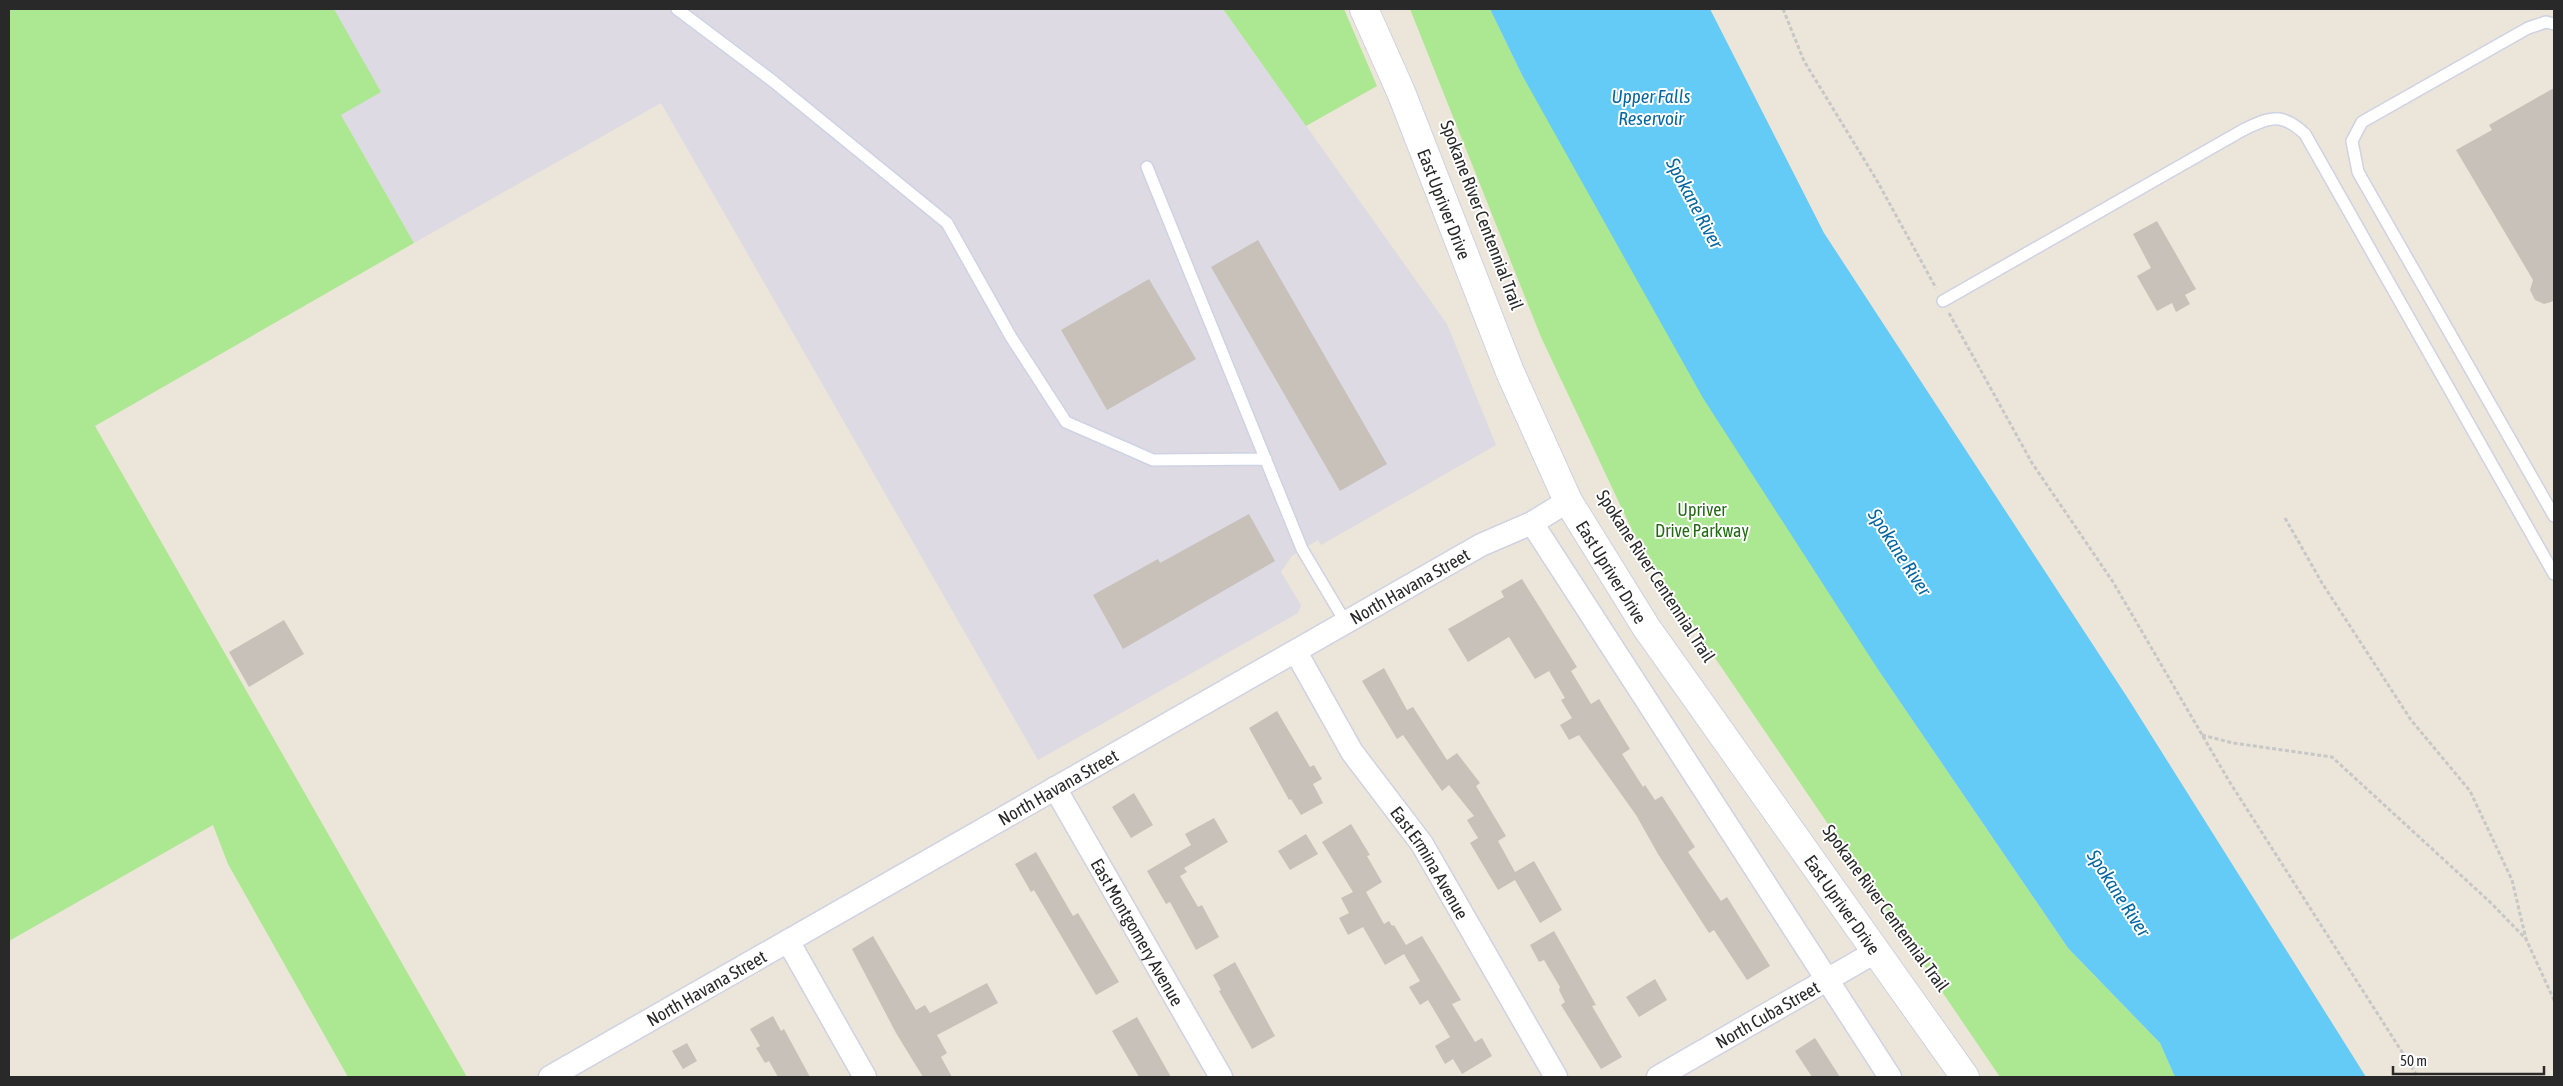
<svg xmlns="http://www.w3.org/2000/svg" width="2563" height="1086" font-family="'Asap Condensed',sans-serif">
  <rect width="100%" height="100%" fill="#ece5d9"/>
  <path fill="#dddae4" d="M 334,9 L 1223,9 L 1447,324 L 1496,445 L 1321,545 L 1318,540 L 1292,556 L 1281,572 L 1301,605 L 1298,613 L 1038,760 L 661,103 L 414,243 L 341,115 Z"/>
  <path fill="#ace791" d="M 9,9 L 334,9 L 381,92 L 341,115 L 414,243 L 95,426 L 467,1077 L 348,1077 L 228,864 L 213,825 L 9,941 Z
    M 1223,9 L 1344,9 L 1377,86 L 1306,126 Z
    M 1410,9 L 1490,9 L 1522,75 L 1881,674 L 2068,948 L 2160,1043 L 2175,1077 L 2000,1077 L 1641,549 L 1541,337 Z"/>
  <path fill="#64caf6" d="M 1490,9 L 1710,9 L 1824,233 L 2129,700 L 2366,1077 L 2175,1077 L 2160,1043 L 2068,948 L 1881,674 L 1703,398 L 1522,75 Z"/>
  <path fill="#c7c1b9" d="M 2554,88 L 2554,301 L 2544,304 L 2535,300 L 2530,290 L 2533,280 L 2456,150 L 2492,130 L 2489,125 Z
    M 2157,221 L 2196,289 L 2185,295 L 2190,304 L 2176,312 L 2172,303 L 2157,311 L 2137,276 L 2151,268 L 2133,234 Z
    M 1258,240 L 1387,464 L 1340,491 L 1211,267 Z
    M 1149,279 L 1196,359 L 1107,410 L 1061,330 Z
    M 1249,514 L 1275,561 L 1123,649 L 1093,595 L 1158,559 L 1160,563 Z
    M 1522,579 L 1577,667 L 1571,671 L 1591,704 L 1599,699 L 1630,749 L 1622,754 L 1643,787 L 1645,785 L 1655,800 L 1662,796 L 1695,847 L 1688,852 L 1721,901 L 1727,897 L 1770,966 L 1747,980 L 1714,930 L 1709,933 L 1658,854 L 1636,815 L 1579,735 L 1569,740 L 1560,725 L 1572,718 L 1561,700 L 1565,698 L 1549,671 L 1535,679 L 1509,637 L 1468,662 L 1448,629 L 1504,597 L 1501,591 Z
    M 284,620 L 304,654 L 249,687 L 229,652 Z
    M 1384,668 L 1407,710 L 1413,707 L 1447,760 L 1457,753 L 1480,783 L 1476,786 L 1506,836 L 1498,841 L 1515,872 L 1534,861 L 1562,910 L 1540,923 L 1515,880 L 1498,890 L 1470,843 L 1478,838 L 1467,820 L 1474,816 L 1449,785 L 1442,791 L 1403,735 L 1397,739 L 1362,681 Z
    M 1277,711 L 1310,767 L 1314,765 L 1322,779 L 1313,784 L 1323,803 L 1301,815 L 1291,799 L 1289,800 L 1249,728 Z
    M 1134,793 L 1153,825 L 1131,838 L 1112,807 Z
    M 1214,818 L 1228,842 L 1184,868 L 1187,872 L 1180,876 L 1198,907 L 1202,905 L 1219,937 L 1196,950 L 1170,902 L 1166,904 L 1147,871 L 1191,845 L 1185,834 Z
    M 1351,824 L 1370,855 L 1367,856 L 1382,882 L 1366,892 L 1384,924 L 1389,921 L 1392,926 L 1394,925 L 1406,945 L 1422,936 L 1461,1000 L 1452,1004 L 1475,1042 L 1482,1038 L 1492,1056 L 1462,1074 L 1453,1059 L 1445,1064 L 1435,1046 L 1450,1037 L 1428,1000 L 1420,1005 L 1409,987 L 1420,981 L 1404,954 L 1385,965 L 1363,927 L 1348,935 L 1339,918 L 1349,913 L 1341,898 L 1353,892 L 1322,842 Z
    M 1306,834 L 1318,854 L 1290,870 L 1278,851 Z
    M 1036,852 L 1073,916 L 1078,913 L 1119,982 L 1096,995 L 1034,890 L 1031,892 L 1015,864 Z
    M 1554,931 L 1596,1005 L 1592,1006 L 1622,1057 L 1601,1069 L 1561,1005 L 1565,1002 L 1559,990 L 1560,987 L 1544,960 L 1539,962 L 1530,945 Z
    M 873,936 L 916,1010 L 925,1005 L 930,1013 L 987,983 L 998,1003 L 937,1035 L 947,1053 L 941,1057 L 952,1077 L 923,1077 L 896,1033 L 852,949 Z
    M 1235,962 L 1275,1036 L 1252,1049 L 1219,991 L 1221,990 L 1213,975 Z
    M 1655,979 L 1667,1000 L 1639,1017 L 1626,997 Z
    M 773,1016 L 781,1031 L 784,1029 L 810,1077 L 778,1077 L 769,1061 L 765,1063 L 756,1048 L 760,1046 L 750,1029 Z
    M 1137,1017 L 1171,1077 L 1139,1077 L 1112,1031 Z
    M 1815,1038 L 1840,1077 L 1812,1077 L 1795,1051 Z
    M 687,1043 L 697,1061 L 683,1069 L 672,1051 Z"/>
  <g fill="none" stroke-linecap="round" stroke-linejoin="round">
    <defs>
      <path id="lane" d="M 677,9 L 774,82 L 947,223 L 1011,337 L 1066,422 L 1153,460 L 1266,459
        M 2554,24 L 2546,22 L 2528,28 L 2362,122 L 2352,141 L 2358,172 L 2554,516
        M 1147,167 L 1302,549 L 1346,623
        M 1943,301 L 2243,130 C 2269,117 2282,112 2305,134 L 2554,574"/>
      <g id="street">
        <path d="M 1532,523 L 1890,1077"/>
        <path id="s1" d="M 1296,652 L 1352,752 L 1422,844 L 1556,1077"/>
        <path id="s2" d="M 1055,788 L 1221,1077"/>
        <path d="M 788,941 L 865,1077"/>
        <path id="s3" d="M 550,1077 L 1481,545 L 1532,523 L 1568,501"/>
        <path id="s4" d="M 1658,1077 L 1877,951"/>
      </g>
      <g id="secondary">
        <path id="s5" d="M 1364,9 L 1401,92 L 1510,372 L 1568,501 L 1646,627 L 1965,1077"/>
      </g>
    </defs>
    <use href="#lane" stroke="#ced2e3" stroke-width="14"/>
    <use href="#street" stroke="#ced2e3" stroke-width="25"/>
    <use href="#secondary" stroke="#ced2e3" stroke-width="30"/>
    <path stroke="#c7c7c7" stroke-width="3" stroke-dasharray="4 2.5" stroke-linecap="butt" d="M 1783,9 L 1804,61 L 1876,179 L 1936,288
      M 1949,313 L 2032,463 L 2113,582 L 2229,781 L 2418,1077
      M 2285,518 L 2322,583 L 2411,720 L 2470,791 L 2512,880 L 2526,939
      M 2202,735 L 2233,743 L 2332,757 L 2490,902 L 2526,939 L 2554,1000"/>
    <use href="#lane" stroke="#fff" stroke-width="11"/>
    <use href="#street" stroke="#fff" stroke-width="22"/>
    <use href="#secondary" stroke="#fff" stroke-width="28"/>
  </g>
  <g text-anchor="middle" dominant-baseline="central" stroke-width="4" stroke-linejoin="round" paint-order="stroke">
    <g font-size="18" fill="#292929" stroke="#fff">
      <text stroke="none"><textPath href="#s5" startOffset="211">East Upriver Drive</textPath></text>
      <text transform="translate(1482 215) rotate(69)">Spokane River Centennial Trail</text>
      <text stroke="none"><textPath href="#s5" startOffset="616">East Upriver Drive</textPath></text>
      <text transform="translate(1656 576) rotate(57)">Spokane River Centennial Trail</text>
      <text stroke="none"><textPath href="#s3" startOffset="990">North Havana Street</textPath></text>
      <text stroke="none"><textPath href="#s3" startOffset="585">North Havana Street</textPath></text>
      <text stroke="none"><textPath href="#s1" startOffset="250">East Ermina Avenue</textPath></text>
      <text stroke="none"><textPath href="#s5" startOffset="1021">East Upriver Drive</textPath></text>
      <text transform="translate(1886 908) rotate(54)">Spokane River Centennial Trail</text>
      <text stroke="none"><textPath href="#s2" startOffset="166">East Montgomery Avenue</textPath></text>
      <text stroke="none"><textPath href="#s3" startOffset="180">North Havana Street</textPath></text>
      <text stroke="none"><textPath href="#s4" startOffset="126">North Cuba Street</textPath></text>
    </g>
    <g font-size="18" fill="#246915" stroke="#fff">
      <text x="1702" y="509">Upriver<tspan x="1702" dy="21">Drive Parkway</tspan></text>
    </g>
    <g font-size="19" font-style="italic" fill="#0566a0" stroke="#fff">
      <text x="1651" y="96">Upper Falls<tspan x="1651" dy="22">Reservoir</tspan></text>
      <text transform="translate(1695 203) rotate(62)">Spokane River</text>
      <text transform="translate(1900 552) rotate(57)">Spokane River</text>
      <text transform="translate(2119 893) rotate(57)">Spokane River</text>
    </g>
  </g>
  <rect width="2563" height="1086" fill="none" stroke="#292929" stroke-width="20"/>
  <path d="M2393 1066v8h151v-8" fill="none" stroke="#292929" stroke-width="2.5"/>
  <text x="2400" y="1066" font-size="15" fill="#292929" stroke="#ffffff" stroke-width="4" paint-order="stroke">50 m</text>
</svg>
